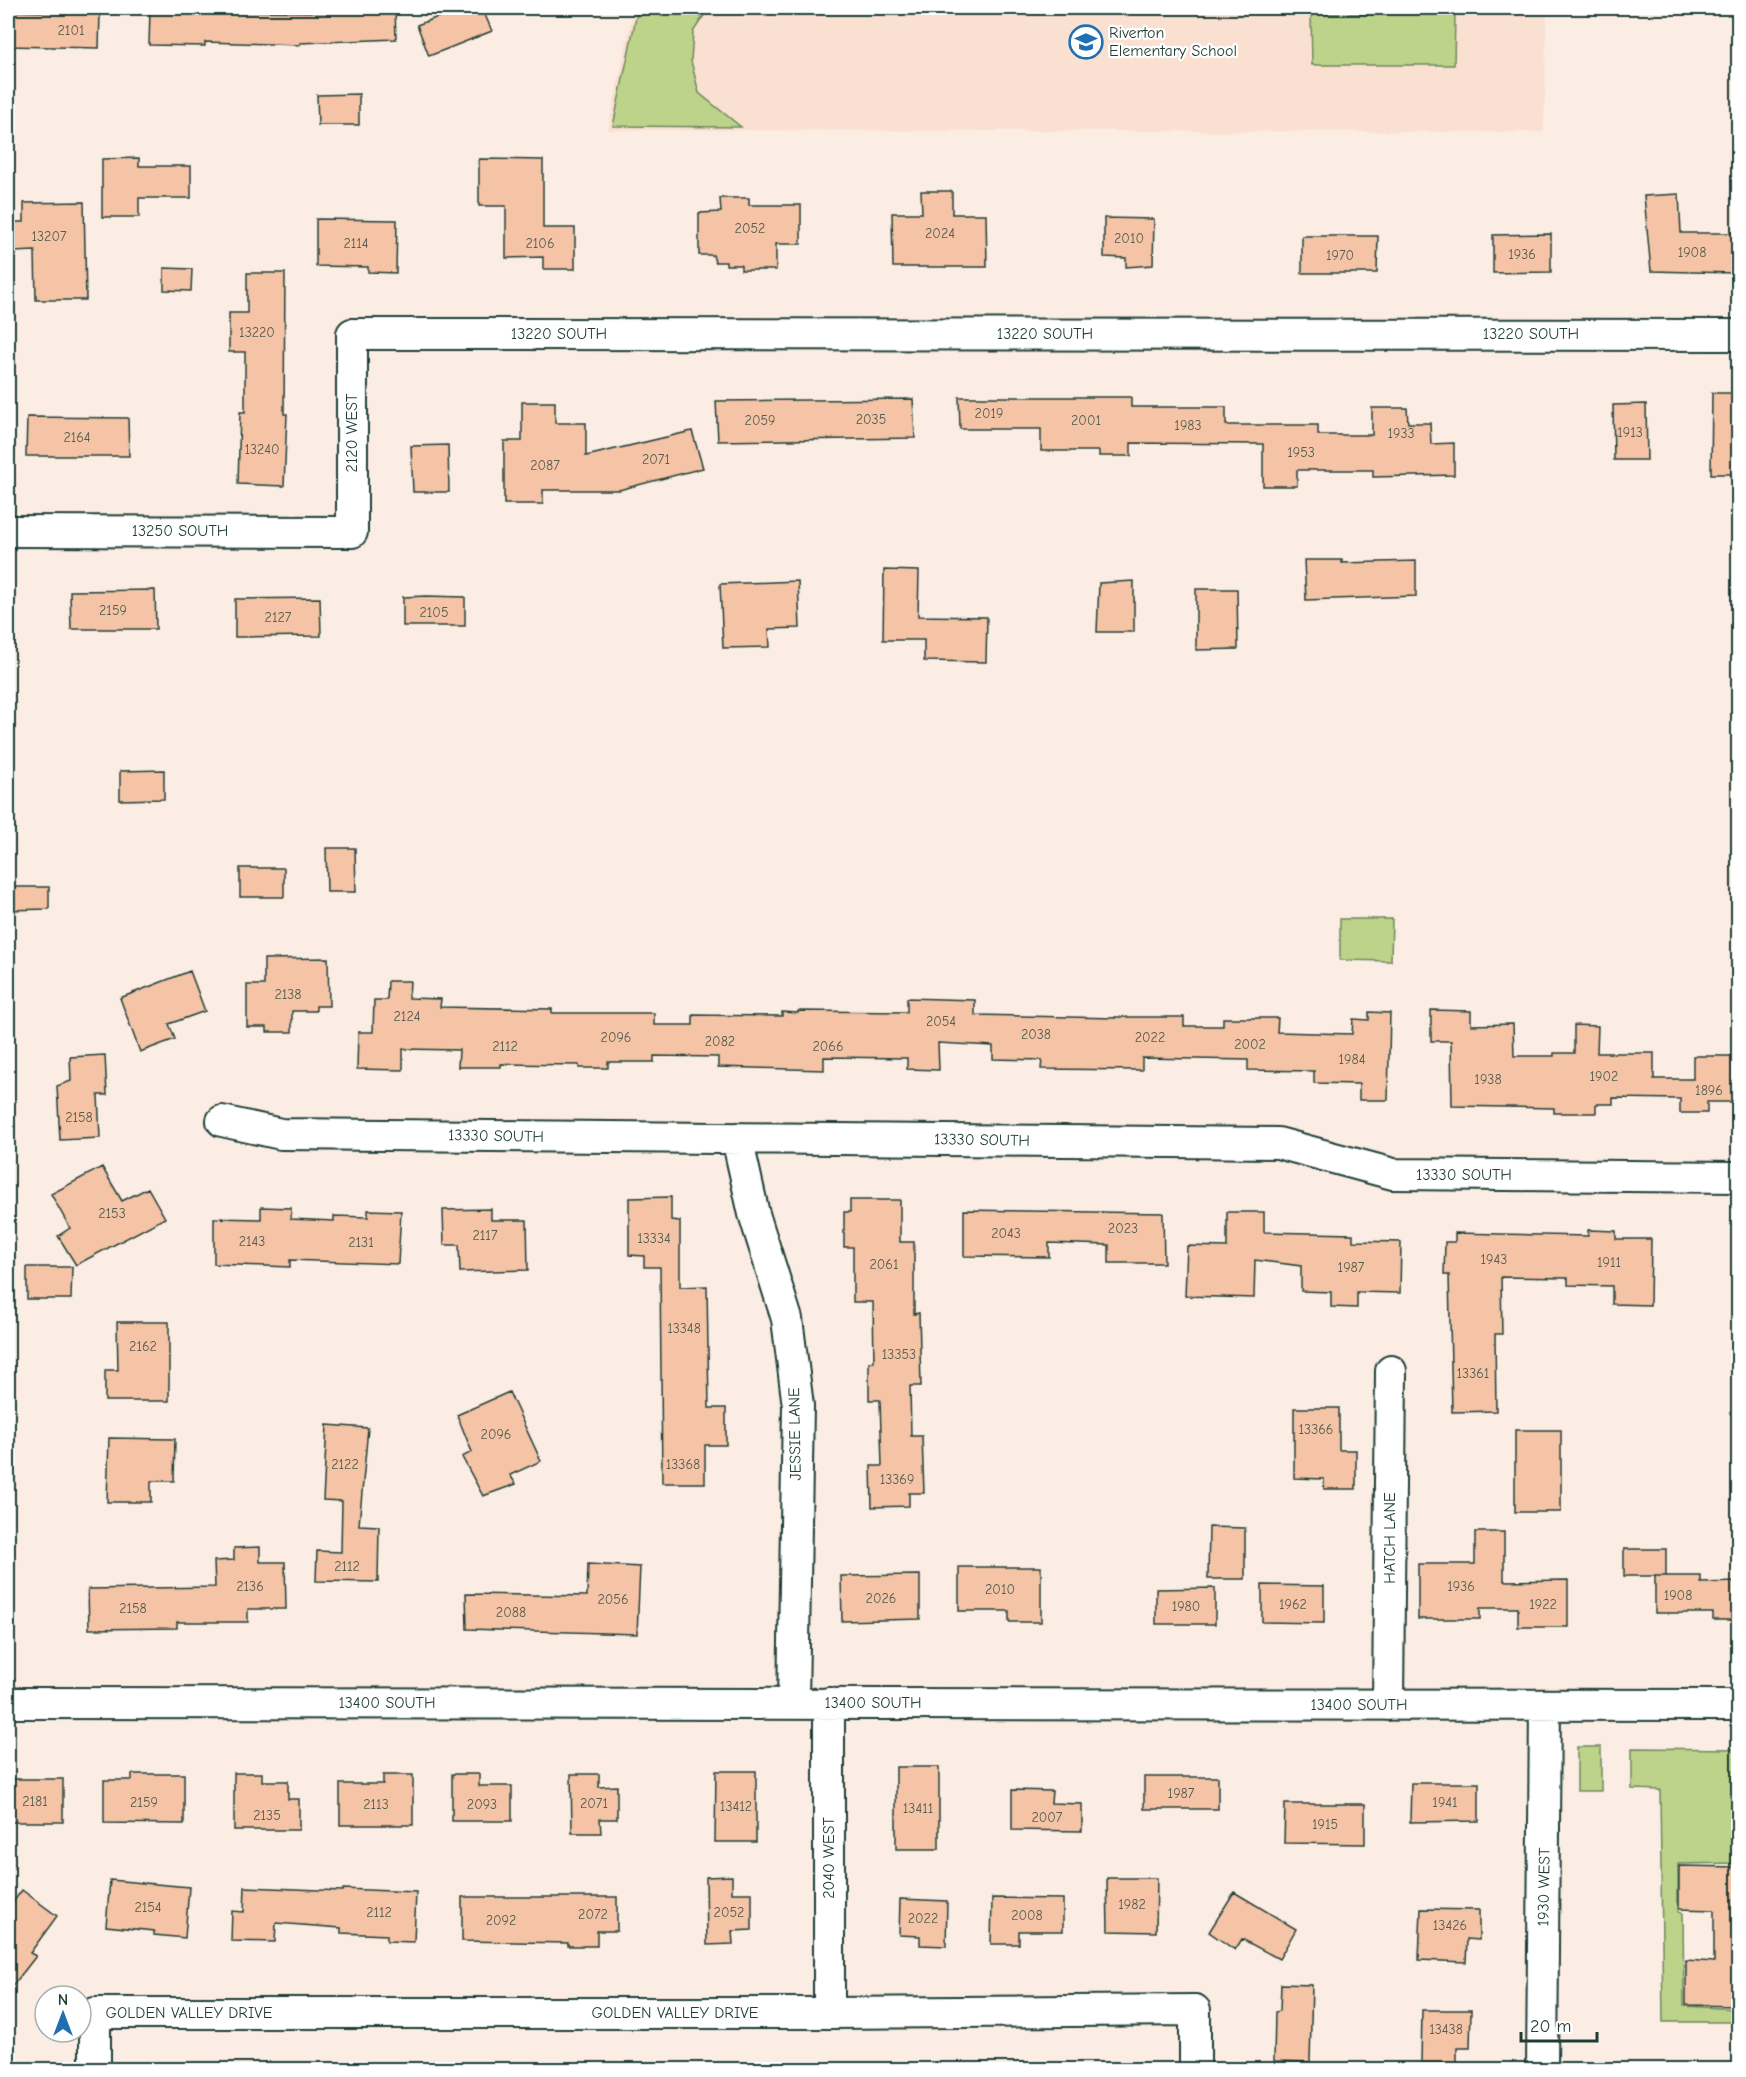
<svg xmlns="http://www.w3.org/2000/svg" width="1746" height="2077" font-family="'Comic Neue',sans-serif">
  <rect width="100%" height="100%" fill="#fcede4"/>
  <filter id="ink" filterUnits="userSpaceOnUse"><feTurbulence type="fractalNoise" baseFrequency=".0167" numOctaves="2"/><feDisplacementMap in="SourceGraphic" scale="12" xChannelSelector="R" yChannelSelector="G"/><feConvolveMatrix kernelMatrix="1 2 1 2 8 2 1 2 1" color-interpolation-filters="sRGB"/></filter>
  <g filter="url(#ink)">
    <path fill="#fae0d1" d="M 634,8 L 1547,8 L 1544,132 L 608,130 Z"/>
    <path fill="#bcd389" stroke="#6e885e" stroke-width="1.5" d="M 638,8 L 709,8 L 693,32 L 691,61 L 699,93 L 741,127 L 613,126 Z
      M 1311,14 L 1455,14 L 1454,65 L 1312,65 Z
      M 1340,919 L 1392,919 L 1391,961 L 1340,960 Z
      M 1577,1747 L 1601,1747 L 1601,1791 L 1577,1791 Z
      M 1632,1748 L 1738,1749 L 1738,1863 L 1678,1864 L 1678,1912 L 1683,1913 L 1684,2006 L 1738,2009 L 1738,2022 L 1663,2022 L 1660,1790 L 1632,1789 Z"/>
    <path fill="#f5c3a6" stroke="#1f3d34" stroke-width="1.5" d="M 348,8 L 395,8 L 396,39 L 300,43 L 300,45 L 205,42 L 205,46 L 149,45 L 150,10 L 328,12 L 327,10 L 348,10 Z
      M 462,8 L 482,8 L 492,31 L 429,56 L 417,25 Z
      M 8,11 L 100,13 L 99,48 L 8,46 Z
      M 359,94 L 359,125 L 318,125 L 317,95 Z
      M 139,158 L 139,166 L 191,166 L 191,198 L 139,198 L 139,217 L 102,217 L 102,159 Z
      M 479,159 L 543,160 L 543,228 L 575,228 L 575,269 L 543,269 L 543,257 L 506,258 L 506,206 L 479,206 Z
      M 921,191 L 952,191 L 952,214 L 986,214 L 987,267 L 893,267 L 892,213 L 922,213 Z
      M 1679,194 L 1681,233 L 1734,233 L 1734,273 L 1651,271 L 1644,196 Z
      M 720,198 L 749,198 L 749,205 L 801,205 L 801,244 L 776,244 L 776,270 L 741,270 L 741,265 L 726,265 L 726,262 L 715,262 L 713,255 L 699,255 L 699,213 L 721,212 Z
      M 84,202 L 86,300 L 36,300 L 35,251 L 13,252 L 12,222 L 24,222 L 24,203 Z
      M 1104,218 L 1154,219 L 1153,265 L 1126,267 L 1126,258 L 1104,257 Z
      M 316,219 L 397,220 L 396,273 L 368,272 L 368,267 L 316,266 Z
      M 1551,234 L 1551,272 L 1493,273 L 1493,235 Z
      M 1302,236 L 1378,236 L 1377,273 L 1302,273 Z
      M 164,268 L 192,269 L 191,291 L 164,290 Z
      M 247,273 L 285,273 L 284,414 L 287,414 L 284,486 L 238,484 L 240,412 L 245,412 L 245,352 L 229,352 L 229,313 L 247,313 Z
      M 1712,393 L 1738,393 L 1738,474 L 1711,474 Z
      M 959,397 L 1131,397 L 1131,407 L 1226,407 L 1226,425 L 1318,425 L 1318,435 L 1372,435 L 1372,408 L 1407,408 L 1408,423 L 1430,423 L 1431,444 L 1454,443 L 1454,475 L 1373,477 L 1373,470 L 1297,470 L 1297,486 L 1263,486 L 1263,444 L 1131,443 L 1131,456 L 1099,456 L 1099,451 L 1041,451 L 1041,429 L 960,429 Z
      M 913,399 L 915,438 L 718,441 L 716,401 Z
      M 522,402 L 555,402 L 555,423 L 586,423 L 586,456 L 692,431 L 703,468 L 619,490 L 543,490 L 543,504 L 504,504 L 504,441 L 522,441 Z
      M 1646,404 L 1647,460 L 1614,460 L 1613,405 Z
      M 27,417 L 128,418 L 129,456 L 26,456 Z
      M 448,445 L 449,492 L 413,492 L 411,446 Z
      M 1304,560 L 1342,560 L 1342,563 L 1416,561 L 1416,596 L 1306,600 Z
      M 884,570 L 919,571 L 918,616 L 987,617 L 986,662 L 924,661 L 924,640 L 883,640 Z
      M 798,581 L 800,628 L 769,629 L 770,647 L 723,648 L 720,584 Z
      M 1134,581 L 1134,632 L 1097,632 L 1099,583 Z
      M 1196,589 L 1237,589 L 1238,649 L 1196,650 Z
      M 155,590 L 156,629 L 71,629 L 70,591 Z
      M 426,596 L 465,597 L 465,626 L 403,626 L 403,597 Z
      M 320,598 L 321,636 L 235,637 L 235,599 Z
      M 164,770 L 164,799 L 120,800 L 120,771 Z
      M 326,848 L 355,848 L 356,892 L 327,892 Z
      M 240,868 L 284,868 L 284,897 L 240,897 Z
      M 8,887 L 49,887 L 49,909 L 8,910 Z
      M 328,958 L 329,1006 L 316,1006 L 316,1011 L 292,1011 L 292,1032 L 267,1032 L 267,1027 L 247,1027 L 247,985 L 264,985 L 264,959 Z
      M 190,971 L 205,1011 L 169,1024 L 175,1039 L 140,1052 L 120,998 Z
      M 388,981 L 410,981 L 409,998 L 441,999 L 440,1007 L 552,1009 L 552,1013 L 654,1013 L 654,1025 L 693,1025 L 693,1015 L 782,1016 L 782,1012 L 798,1013 L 798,1011 L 907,1012 L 907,998 L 975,1000 L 975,1015 L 1115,1018 L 1115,1017 L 1184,1017 L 1184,1026 L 1223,1026 L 1223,1018 L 1278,1018 L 1277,1032 L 1352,1034 L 1353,1019 L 1369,1020 L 1369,1012 L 1390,1013 L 1388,1100 L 1359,1100 L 1359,1084 L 1314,1083 L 1314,1071 L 1248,1070 L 1248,1060 L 1142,1058 L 1142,1070 L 1041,1069 L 1042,1060 L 993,1059 L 993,1046 L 938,1043 L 939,1070 L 907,1069 L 907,1058 L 824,1057 L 824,1070 L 718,1067 L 718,1057 L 654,1056 L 654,1062 L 608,1062 L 608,1068 L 579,1068 L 579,1065 L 501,1064 L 501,1067 L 458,1067 L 459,1050 L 403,1049 L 403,1070 L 357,1069 L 358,1032 L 373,1032 L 374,1000 L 387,1000 Z
      M 1431,1010 L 1471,1011 L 1471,1025 L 1513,1024 L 1514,1056 L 1554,1056 L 1554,1053 L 1574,1053 L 1574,1025 L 1598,1026 L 1597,1053 L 1654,1053 L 1654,1079 L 1693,1079 L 1693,1056 L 1738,1056 L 1738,1102 L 1707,1102 L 1707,1113 L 1680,1113 L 1680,1099 L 1613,1098 L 1613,1104 L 1596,1104 L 1596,1113 L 1554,1113 L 1554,1108 L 1452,1106 L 1451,1041 L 1431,1041 Z
      M 105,1055 L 107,1095 L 98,1095 L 100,1138 L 60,1140 L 57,1086 L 71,1081 L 70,1057 Z
      M 102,1167 L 122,1201 L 148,1188 L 165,1218 L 76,1265 L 58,1236 L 70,1228 L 51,1194 Z
      M 671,1197 L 671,1220 L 680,1221 L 680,1287 L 707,1286 L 709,1408 L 726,1408 L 726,1445 L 705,1445 L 705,1483 L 662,1483 L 660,1267 L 644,1267 L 644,1256 L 629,1255 L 629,1198 Z
      M 850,1200 L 900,1200 L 900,1242 L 914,1242 L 914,1314 L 919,1313 L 921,1386 L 910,1386 L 911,1436 L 922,1436 L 924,1493 L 909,1493 L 909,1506 L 872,1507 L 871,1466 L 882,1466 L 880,1400 L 869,1400 L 869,1362 L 874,1362 L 873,1302 L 853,1302 L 853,1247 L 844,1247 L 844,1212 L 850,1212 Z
      M 261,1207 L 291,1208 L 291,1219 L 334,1221 L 334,1216 L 368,1217 L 368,1210 L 401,1211 L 398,1264 L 290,1260 L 290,1267 L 214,1264 L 214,1218 L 261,1219 Z
      M 491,1209 L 491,1220 L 527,1220 L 528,1270 L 460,1272 L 459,1245 L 444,1245 L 443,1210 Z
      M 964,1210 L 1163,1213 L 1164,1263 L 1109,1263 L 1109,1245 L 1049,1243 L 1049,1257 L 964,1256 Z
      M 1227,1212 L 1264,1212 L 1264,1232 L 1353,1234 L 1353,1241 L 1401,1242 L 1400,1293 L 1357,1292 L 1357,1308 L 1331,1307 L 1331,1292 L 1301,1291 L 1301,1266 L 1255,1260 L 1254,1298 L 1185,1296 L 1187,1246 L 1227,1247 Z
      M 1588,1230 L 1616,1231 L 1616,1239 L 1651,1239 L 1650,1305 L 1612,1304 L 1612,1286 L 1568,1285 L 1568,1278 L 1501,1277 L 1502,1334 L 1495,1334 L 1496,1411 L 1452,1412 L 1449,1275 L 1444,1275 L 1445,1242 L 1455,1242 L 1455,1233 L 1588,1236 Z
      M 27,1267 L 72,1267 L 71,1299 L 27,1299 Z
      M 117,1322 L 169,1322 L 169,1401 L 105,1401 L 105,1370 L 118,1370 Z
      M 509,1392 L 541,1461 L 510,1475 L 516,1484 L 483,1496 L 462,1457 L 472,1452 L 457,1415 Z
      M 1294,1408 L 1339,1408 L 1339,1450 L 1356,1450 L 1356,1489 L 1324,1489 L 1324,1479 L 1294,1478 Z
      M 327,1425 L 368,1428 L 359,1525 L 379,1526 L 378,1582 L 316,1581 L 317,1551 L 341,1552 L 342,1501 L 323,1500 Z
      M 1515,1430 L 1561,1430 L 1561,1512 L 1515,1512 Z
      M 109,1438 L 175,1439 L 174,1481 L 151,1481 L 151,1502 L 107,1502 Z
      M 1209,1527 L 1245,1528 L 1245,1579 L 1208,1579 Z
      M 1475,1532 L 1504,1532 L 1504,1581 L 1568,1580 L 1568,1627 L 1518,1627 L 1518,1608 L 1480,1608 L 1480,1619 L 1418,1619 L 1418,1564 L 1475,1564 Z
      M 260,1547 L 260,1562 L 285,1562 L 286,1609 L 248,1609 L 248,1622 L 177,1622 L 177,1628 L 89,1629 L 88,1589 L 215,1587 L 214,1561 L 234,1560 L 234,1548 Z
      M 1624,1549 L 1666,1549 L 1666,1576 L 1624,1576 Z
      M 588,1564 L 640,1567 L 637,1634 L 467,1629 L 466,1594 L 587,1596 Z
      M 959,1567 L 1041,1567 L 1041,1622 L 1009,1622 L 1009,1611 L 959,1611 Z
      M 920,1575 L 920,1619 L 842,1621 L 841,1576 Z
      M 1655,1576 L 1701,1576 L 1701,1583 L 1738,1582 L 1738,1620 L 1713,1620 L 1713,1613 L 1655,1613 Z
      M 1262,1585 L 1324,1586 L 1324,1623 L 1262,1622 Z
      M 1215,1588 L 1215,1624 L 1156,1624 L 1156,1589 Z
      M 896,1767 L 939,1767 L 939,1849 L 896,1849 Z
      M 716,1771 L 756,1771 L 756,1842 L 715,1842 Z
      M 234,1773 L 262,1773 L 262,1781 L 288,1781 L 288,1799 L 299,1799 L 299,1830 L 234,1830 Z
      M 132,1774 L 184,1774 L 184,1824 L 104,1823 L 104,1780 L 132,1780 Z
      M 452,1774 L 479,1774 L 479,1786 L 512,1786 L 512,1821 L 452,1821 Z
      M 571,1774 L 599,1774 L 599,1787 L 617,1786 L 617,1819 L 600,1819 L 601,1833 L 572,1833 Z
      M 383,1775 L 413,1775 L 413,1825 L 340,1825 L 340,1784 L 383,1784 Z
      M 1144,1777 L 1218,1777 L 1218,1809 L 1144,1809 Z
      M 8,1779 L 63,1779 L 63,1822 L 8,1822 Z
      M 1411,1783 L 1479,1783 L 1479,1821 L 1410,1822 Z
      M 1012,1790 L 1052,1791 L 1051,1803 L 1082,1804 L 1082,1831 L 1012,1830 Z
      M 1285,1804 L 1365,1804 L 1365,1844 L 1284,1843 Z
      M 1679,1866 L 1738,1867 L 1738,2006 L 1686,2005 L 1686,1960 L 1714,1962 L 1714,1910 L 1679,1909 Z
      M 732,1876 L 732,1893 L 752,1893 L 752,1930 L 732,1931 L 733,1944 L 707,1945 L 706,1877 Z
      M 1107,1878 L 1157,1878 L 1156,1932 L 1108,1931 Z
      M 110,1880 L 189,1887 L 185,1938 L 154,1935 L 154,1931 L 106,1926 Z
      M 245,1887 L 343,1891 L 343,1889 L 416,1892 L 414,1942 L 387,1941 L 387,1935 L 341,1933 L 341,1928 L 276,1923 L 275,1942 L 231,1941 L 232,1911 L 244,1912 Z
      M 22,1890 L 57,1916 L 30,1953 L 36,1956 L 8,1992 L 8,1909 Z
      M 1234,1892 L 1296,1929 L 1279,1959 L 1242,1939 L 1235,1950 L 1209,1932 Z
      M 462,1897 L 617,1897 L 617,1931 L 597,1931 L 597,1946 L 568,1946 L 568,1943 L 462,1941 Z
      M 992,1898 L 1063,1899 L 1063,1931 L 1019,1931 L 1019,1944 L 991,1944 Z
      M 900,1899 L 947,1901 L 946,1946 L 920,1945 L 920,1936 L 899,1935 Z
      M 1421,1909 L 1479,1910 L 1479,1940 L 1467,1939 L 1466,1962 L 1419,1960 Z
      M 1281,1984 L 1312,1985 L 1310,2062 L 1274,2061 L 1275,2012 L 1280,2011 Z
      M 1422,2010 L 1471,2010 L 1470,2048 L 1457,2048 L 1457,2063 L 1421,2063 Z"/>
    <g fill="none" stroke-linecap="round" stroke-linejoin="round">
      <defs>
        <path id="minor" d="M 8,531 L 352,532 L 352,334 L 1738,335
          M 222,1121 L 281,1134 L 1278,1143 L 1393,1174 L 1738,1177
          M 737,1138 L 754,1214 L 787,1319 L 798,1406 L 793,1702
          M 8,1703 L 1738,1705
          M 1388,1705 L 1391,1371
          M 829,2013 L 829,1703
          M 95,2070 L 95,2013 L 829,2013 L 1195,2010 L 1195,2070
          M 1542,2070 L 1545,1705"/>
      </defs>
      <use href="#minor" stroke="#1f3d34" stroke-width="34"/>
      <use href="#minor" stroke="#fff" stroke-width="30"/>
    </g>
  </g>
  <defs>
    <symbol id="school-ring" viewBox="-11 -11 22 22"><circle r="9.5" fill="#fff" stroke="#1f6fb2" stroke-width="1.5"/><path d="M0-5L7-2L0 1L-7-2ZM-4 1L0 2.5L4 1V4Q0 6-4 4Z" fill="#1f6fb2"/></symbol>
  </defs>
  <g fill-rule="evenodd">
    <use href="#school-ring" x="1067" y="23" width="38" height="38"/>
  </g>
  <g text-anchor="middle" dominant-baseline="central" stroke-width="4.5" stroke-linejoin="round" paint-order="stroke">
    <g font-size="14" fill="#545e50">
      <text x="71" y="30">2101</text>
      <text x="750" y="228">2052</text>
      <text x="940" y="233">2024</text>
      <text x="49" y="236">13207</text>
      <text x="1129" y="238">2010</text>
      <text x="356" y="243">2114</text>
      <text x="540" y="243">2106</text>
      <text x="1692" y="252">1908</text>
      <text x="1522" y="254">1936</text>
      <text x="1340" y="255">1970</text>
      <text x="257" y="332">13220</text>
      <text x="989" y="413">2019</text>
      <text x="871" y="419">2035</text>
      <text x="760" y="420">2059</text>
      <text x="1086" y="420">2001</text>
      <text x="1188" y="425">1983</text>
      <text x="1630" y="432">1913</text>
      <text x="1401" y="433">1933</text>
      <text x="77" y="437">2164</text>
      <text x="262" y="449">13240</text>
      <text x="1301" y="452">1953</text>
      <text x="656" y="459">2071</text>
      <text x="545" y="465">2087</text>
      <text x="113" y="610">2159</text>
      <text x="434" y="612">2105</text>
      <text x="278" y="617">2127</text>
      <text x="288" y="994">2138</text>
      <text x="407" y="1016">2124</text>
      <text x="941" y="1021">2054</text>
      <text x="1036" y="1034">2038</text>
      <text x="616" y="1037">2096</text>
      <text x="1150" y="1037">2022</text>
      <text x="720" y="1041">2082</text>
      <text x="1250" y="1044">2002</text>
      <text x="505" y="1046">2112</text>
      <text x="828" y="1046">2066</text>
      <text x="1352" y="1059">1984</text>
      <text x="1604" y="1076">1902</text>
      <text x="1488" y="1079">1938</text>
      <text x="1709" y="1090">1896</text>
      <text x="79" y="1117">2158</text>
      <text x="112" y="1213">2153</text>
      <text x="1123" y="1228">2023</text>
      <text x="1006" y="1233">2043</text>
      <text x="485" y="1235">2117</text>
      <text x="654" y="1238">13334</text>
      <text x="252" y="1241">2143</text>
      <text x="361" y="1242">2131</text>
      <text x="1494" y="1259">1943</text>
      <text x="1609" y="1262">1911</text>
      <text x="884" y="1264">2061</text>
      <text x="1351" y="1267">1987</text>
      <text x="684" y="1328">13348</text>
      <text x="143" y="1346">2162</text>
      <text x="899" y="1354">13353</text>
      <text x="1473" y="1373">13361</text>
      <text x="1316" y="1429">13366</text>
      <text x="496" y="1434">2096</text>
      <text x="345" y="1464">2122</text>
      <text x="683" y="1464">13368</text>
      <text x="897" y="1479">13369</text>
      <text x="347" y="1566">2112</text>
      <text x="250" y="1586">2136</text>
      <text x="1461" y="1586">1936</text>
      <text x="1000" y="1589">2010</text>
      <text x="1678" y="1595">1908</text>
      <text x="881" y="1598">2026</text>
      <text x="613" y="1599">2056</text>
      <text x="1293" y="1604">1962</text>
      <text x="1543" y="1604">1922</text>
      <text x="1186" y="1606">1980</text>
      <text x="133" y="1608">2158</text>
      <text x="511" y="1612">2088</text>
      <text x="1181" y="1793">1987</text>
      <text x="35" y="1801">2181</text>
      <text x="144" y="1802">2159</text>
      <text x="1445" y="1802">1941</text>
      <text x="594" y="1803">2071</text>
      <text x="376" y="1804">2113</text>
      <text x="482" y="1804">2093</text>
      <text x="736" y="1806">13412</text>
      <text x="918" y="1808">13411</text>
      <text x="267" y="1815">2135</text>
      <text x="1047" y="1817">2007</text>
      <text x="1325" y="1824">1915</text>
      <text x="1132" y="1904">1982</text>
      <text x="148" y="1907">2154</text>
      <text x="379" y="1912">2112</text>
      <text x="729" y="1912">2052</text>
      <text x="593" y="1914">2072</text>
      <text x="1027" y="1915">2008</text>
      <text x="923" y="1918">2022</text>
      <text x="501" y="1920">2092</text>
      <text x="1450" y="1925">13426</text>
      <text x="1446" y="2029">13438</text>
    </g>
    <g font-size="16" fill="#1f3d34" stroke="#fff" text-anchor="start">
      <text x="1109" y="33">Riverton<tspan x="1109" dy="18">Elementary School</tspan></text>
    </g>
    <g font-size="16" fill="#1f3d34" stroke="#fff">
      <text x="559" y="334">13220 SOUTH</text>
      <text x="1045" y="334">13220 SOUTH</text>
      <text x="1531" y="334">13220 SOUTH</text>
      <text transform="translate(352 433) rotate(-90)">2120 WEST</text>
      <text x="180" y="531">13250 SOUTH</text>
      <text transform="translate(496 1136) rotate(1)">13330 SOUTH</text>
      <text transform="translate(982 1140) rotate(1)">13330 SOUTH</text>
      <text x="1464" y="1175">13330 SOUTH</text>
      <text transform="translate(795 1434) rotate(-91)">JESSIE LANE</text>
      <text transform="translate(1390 1538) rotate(-90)">HATCH LANE</text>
      <text x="387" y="1703">13400 SOUTH</text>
      <text x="873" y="1703">13400 SOUTH</text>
      <text x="1359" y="1705">13400 SOUTH</text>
      <text transform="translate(829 1858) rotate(-90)">2040 WEST</text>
      <text transform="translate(1544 1887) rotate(-89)">1930 WEST</text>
      <text x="189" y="2013">GOLDEN VALLEY DRIVE</text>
      <text x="675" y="2013">GOLDEN VALLEY DRIVE</text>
    </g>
  </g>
  <rect width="1746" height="2077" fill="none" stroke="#fff" stroke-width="30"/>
  <rect x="15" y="15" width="1716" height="2047" fill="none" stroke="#1f3d34" stroke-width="2" filter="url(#ink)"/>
  <g transform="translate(63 2014)"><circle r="28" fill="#ffffff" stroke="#a5b1ae" stroke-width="1.5"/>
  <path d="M0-4.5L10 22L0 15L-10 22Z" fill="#1f6fb2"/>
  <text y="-9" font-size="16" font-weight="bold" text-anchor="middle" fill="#1f3d34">N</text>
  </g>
  <path d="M1521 2032v9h76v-9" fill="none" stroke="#1f3d34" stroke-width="3"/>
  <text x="1530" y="2032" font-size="18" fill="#1f3d34" stroke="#ffffff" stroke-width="4.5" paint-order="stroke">20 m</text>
</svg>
